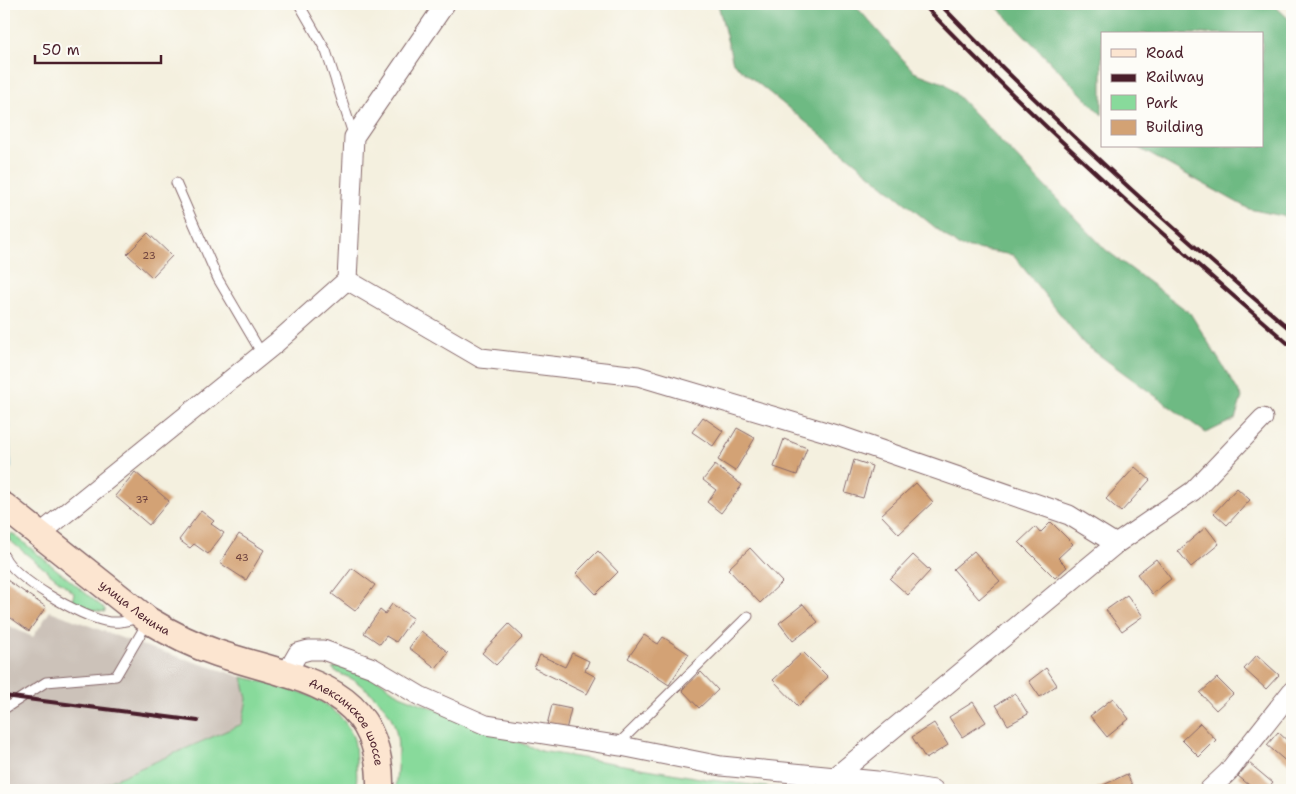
<svg xmlns="http://www.w3.org/2000/svg" width="1296" height="794" font-family="'Shantell Sans',sans-serif">
  <rect width="100%" height="100%" fill="#fdfcf7"/>
  <filter id="ink" filterUnits="userSpaceOnUse"><feTurbulence type="fractalNoise" baseFrequency=".02" numOctaves="2"/><feDisplacementMap in="SourceGraphic" scale="10" xChannelSelector="R" yChannelSelector="G"/><feConvolveMatrix kernelMatrix="1 2 1 2 8 2 1 2 1" color-interpolation-filters="sRGB"/></filter>
  <filter id="wash" filterUnits="userSpaceOnUse"><feTurbulence type="fractalNoise" baseFrequency=".0096" numOctaves="4" result="noise"/><feDisplacementMap in="SourceGraphic" scale="20" xChannelSelector="R" yChannelSelector="G"/><feGaussianBlur stdDeviation="1.12" result="paint"/><feColorMatrix in="noise" values="0 0 0 0 0 0 0 0 0 0 0 0 0 0 0 0 0 1.4 0 .05"/><feComposite in="paint" operator="in"/></filter>
  <g filter="url(#wash)">
    <rect width="100%" height="100%" fill="#f4f0df"/>
    <path fill="#ccc2b9" d="M 50,611 L 135,643 L 242,677 L 247,699 L 242,724 L 90,790 L 4,790 L 4,624 L 33,637 Z"/>
    <path fill="#88da9b" stroke="#697c63" d="M 12,533 L 105,609 L 105,612 L 92,610 L 72,602 L 74,593 L 8,539 Z
      M 343,665 L 366,671 L 400,695 L 541,751 L 712,780 L 789,790 L 395,790 C 400,739 404,716 358,683 C 350,676 340,676 332,668 Z
      M 242,677 C 282,686 336,694 353,737 C 356,744 355,753 356,760 C 356,769 359,784 353,790 L 90,790 L 242,724 L 247,699 Z"/>
    <path fill="#6eba83" stroke="#5c6c57" d="M 718,4 L 854,4 L 914,72 L 946,84 L 1106,250 L 1190,313 L 1242,397 L 1235,419 L 1206,433 L 1084,344 L 1013,255 L 958,246 L 733,63 Z
      M 994,4 L 1273,4 L 1292,22 L 1292,218 L 1249,209 L 1135,146 L 1262,146 L 1262,34 L 1102,34 L 1102,115 Z"/>
    <g fill="none" stroke-linecap="round" stroke-linejoin="round">
      <path stroke="#5cb1d8" stroke-width="5" d="M 4,372 L 9,467"/>
    </g>
    <g id="blocks">
      <path fill="#d3a274" d="M 148,233 L 172,256 L 152,277 L 127,254 Z
        M 703,417 L 723,431 L 713,446 L 692,432 Z
        M 737,428 L 755,438 L 735,471 L 718,460 Z
        M 784,439 L 807,448 L 797,475 L 774,467 Z
        M 854,460 L 872,466 L 863,498 L 845,493 Z
        M 715,465 L 742,485 L 721,513 L 707,502 L 716,490 L 703,480 Z
        M 1135,467 L 1150,480 L 1121,512 L 1106,499 Z
        M 135,472 L 169,501 L 149,525 L 115,496 Z
        M 916,483 L 933,502 L 899,534 L 881,515 Z
        M 1237,488 L 1250,500 L 1227,525 L 1214,513 Z
        M 201,511 L 214,521 L 211,524 L 224,533 L 208,554 L 194,544 L 190,548 L 179,540 Z
        M 1051,522 L 1073,544 L 1058,558 L 1067,567 L 1055,578 L 1019,542 L 1035,527 L 1040,533 Z
        M 1206,527 L 1219,544 L 1191,567 L 1178,551 Z
        M 239,534 L 264,550 L 246,580 L 220,563 Z
        M 750,548 L 782,582 L 760,603 L 728,569 Z
        M 598,551 L 618,572 L 596,594 L 576,573 Z
        M 974,551 L 1000,581 L 979,599 L 953,569 Z
        M 913,555 L 930,571 L 908,595 L 890,579 Z
        M 1156,559 L 1171,579 L 1152,594 L 1137,574 Z
        M 352,568 L 375,585 L 355,611 L 332,594 Z
        M 4,578 L 46,607 L 29,631 L 4,613 Z
        M 1127,595 L 1143,616 L 1122,631 L 1106,610 Z
        M 392,604 L 413,618 L 396,642 L 386,636 L 380,644 L 364,633 L 380,610 L 385,614 Z
        M 803,604 L 818,622 L 793,641 L 779,623 Z
        M 509,624 L 523,637 L 496,665 L 482,653 Z
        M 421,631 L 448,652 L 436,668 L 409,648 Z
        M 644,635 L 658,644 L 663,637 L 689,654 L 669,685 L 628,658 Z
        M 803,652 L 828,677 L 798,706 L 773,680 Z
        M 572,653 L 589,661 L 585,671 L 596,677 L 587,694 L 534,668 L 540,655 L 565,667 Z
        M 1257,655 L 1279,675 L 1266,689 L 1244,669 Z
        M 1046,668 L 1057,685 L 1040,697 L 1029,681 Z
        M 701,672 L 718,690 L 699,708 L 682,690 Z
        M 1217,678 L 1233,694 L 1216,710 L 1200,693 Z
        M 1015,693 L 1028,714 L 1008,725 L 996,705 Z
        M 1113,698 L 1129,719 L 1107,737 L 1090,716 Z
        M 973,702 L 986,722 L 962,737 L 949,717 Z
        M 552,705 L 571,709 L 566,730 L 547,725 Z
        M 934,723 L 948,745 L 926,759 L 912,737 Z
        M 1200,723 L 1216,740 L 1199,757 L 1182,740 Z
        M 1278,732 L 1292,745 L 1292,760 L 1289,764 L 1267,745 Z
        M 1249,763 L 1273,783 L 1267,790 L 1255,790 L 1238,776 Z
        M 1127,774 L 1134,790 L 1098,790 L 1097,788 Z"/>
    </g>
  </g>
  <g filter="url(#ink)">
    <use href="#blocks" fill-opacity="0" stroke="#86686a" stroke-width="1"/>
    <g fill="none" stroke-linecap="round" stroke-linejoin="round">
      <defs>
        <path id="service" d="M 299,4 L 326,51 L 354,137
          M 176,183 L 218,279 L 262,354
          M 4,539 L 5,513
          M 4,556 C 15,579 80,616 105,621 C 116,624 128,621 139,618
          M 4,709 L 46,682 L 116,676 L 147,623
          M 617,745 L 748,616"/>
        <path id="minor" d="M 347,280 L 481,358 L 638,376 L 843,437 L 1069,515 L 1116,544
          M 40,534 L 276,343 L 347,280 L 354,137 L 445,4
          M 286,674 L 298,653 L 309,650 L 323,650 L 373,668 L 420,696 L 486,725 L 621,746 L 721,766 L 877,781 L 934,790
          M 835,777 L 1116,544 L 1193,491 L 1263,418
          M 1209,790 L 1228,772 L 1292,691"/>
        <g id="secondary">
          <path id="s1" d="M 4,506 L 148,620 C 171,634 193,645 217,653 C 297,680 383,683 380,790"/>
        </g>
      </defs>
      <use href="#service" stroke="#86686a" stroke-width="11"/>
      <use href="#minor" stroke="#86686a" stroke-width="21"/>
      <use href="#secondary" stroke="#86686a" stroke-width="29"/>
      <use href="#service" stroke="#fff" stroke-width="9"/>
      <use href="#minor" stroke="#fff" stroke-width="19"/>
      <use href="#secondary" stroke="#fce5d0" stroke-width="26"/>
      <path stroke="#4a1f2b" stroke-width="4" d="M 923,4 C 1039,126 1165,237 1292,347
        M 940,4 C 1051,120 1170,227 1292,331
        M 4,696 L 198,721"/>
    </g>
  </g>
  <g text-anchor="middle" dominant-baseline="central" stroke-width="5" stroke-linejoin="round" paint-order="stroke">
    <g font-size="10" fill="#6c403d">
      <text x="149" y="255">23</text>
      <text x="142" y="499">37</text>
      <text x="242" y="557">43</text>
    </g>
    <g font-size="12" fill="#4a1f2b" stroke="#fdfcf7">
      <text stroke="none"><textPath href="#s1" startOffset="166">улица Ленина</textPath></text>
      <text stroke="none"><textPath href="#s1" startOffset="415">Алексинское шоссе</textPath></text>
    </g>
  </g>
  <rect width="1296" height="794" fill="none" stroke="#fdfcf7" stroke-width="20"/>
  <rect x="1101" y="32" width="162" height="115" fill="#fdfcf7" stroke="#b5a4a5"/>
  <rect x="1111" y="49" width="25" height="8" fill="#fce5d0" stroke="#b5a4a5"/>
  <text x="1146" y="58" font-size="15" fill="#4a1f2b">Road</text>
  <rect x="1111" y="74" width="25" height="8" fill="#4a1f2b" stroke="#b5a4a5"/>
  <text x="1146" y="82" font-size="15" fill="#4a1f2b">Railway</text>
  <rect x="1111" y="95" width="25" height="15" fill="#88da9b" stroke="#b5a4a5"/>
  <text x="1146" y="108" font-size="15" fill="#4a1f2b">Park</text>
  <rect x="1111" y="120" width="25" height="15" fill="#d3a274" stroke="#b5a4a5"/>
  <text x="1146" y="132" font-size="15" fill="#4a1f2b">Building</text>
  <path d="M35 55v8h126v-8" fill="none" stroke="#4a1f2b" stroke-width="2.5"/>
  <text x="42" y="55" font-size="15" fill="#4a1f2b" stroke="#fdfcf7" stroke-width="4" paint-order="stroke">50 m</text>
</svg>
